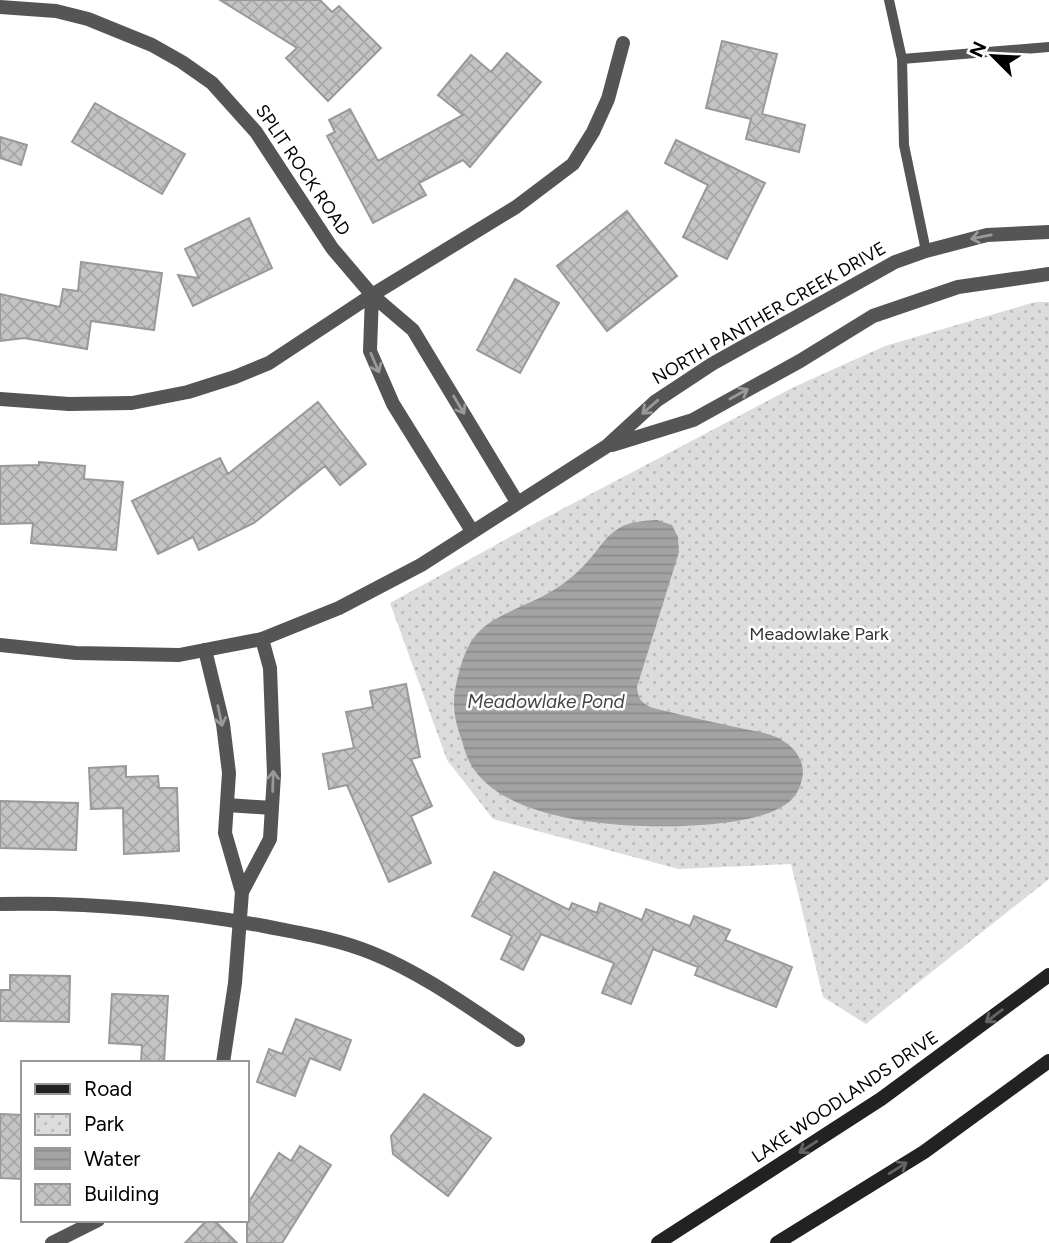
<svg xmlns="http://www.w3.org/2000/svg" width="1049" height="1243" font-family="Figtree,sans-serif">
  <defs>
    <pattern id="park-dots" width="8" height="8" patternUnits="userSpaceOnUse" patternTransform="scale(1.75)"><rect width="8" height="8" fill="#dcdcdc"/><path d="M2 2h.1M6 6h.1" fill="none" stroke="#bbb" stroke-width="1.8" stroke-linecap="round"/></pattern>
    <pattern id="water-rules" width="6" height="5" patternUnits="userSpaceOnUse" patternTransform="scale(1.75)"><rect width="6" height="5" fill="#a3a3a3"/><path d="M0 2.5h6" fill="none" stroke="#8b8b8b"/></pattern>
    <pattern id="building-cross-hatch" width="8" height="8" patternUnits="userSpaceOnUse" patternTransform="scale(1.75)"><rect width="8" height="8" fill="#c4c4c4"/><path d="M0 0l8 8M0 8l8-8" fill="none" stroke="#a7a7a7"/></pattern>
  </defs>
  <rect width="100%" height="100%" fill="#fff"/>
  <path fill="url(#park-dots)" d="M 1035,302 L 1049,302 L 1049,879 L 866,1024 L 823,997 L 791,864 L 678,869 L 493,819 L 447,760 L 390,603 L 530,526 L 794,387 L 885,346 Z"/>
  <path fill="url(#water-rules)" d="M 657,520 L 672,525 L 678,537 L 679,552 L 637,687 C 638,699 641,703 653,708 C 682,715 711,722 740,728 C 752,731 766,732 776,737 C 791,744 803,756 803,773 C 802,783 798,794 790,801 C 768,821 712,825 683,826 C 624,828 500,823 469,761 C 466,755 464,748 462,741 C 456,725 452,707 455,690 C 467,630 481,624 533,601 C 555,591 572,579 588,561 C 599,549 606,535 621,527 C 632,521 645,521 657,520 Z"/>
  <path fill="url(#building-cross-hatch)" stroke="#999" stroke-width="2" d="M 220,0 L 320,0 L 332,12 L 339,6 L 381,48 L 328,101 L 286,58 L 297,48 Z
    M 722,41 L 777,54 L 762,114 L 805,125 L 799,152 L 746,139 L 751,119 L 706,108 Z
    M 507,53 L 541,82 L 470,167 L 463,160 L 419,183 L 426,195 L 373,223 L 327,136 L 335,132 L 329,120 L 350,109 L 378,161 L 463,115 L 438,95 L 471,55 L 491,72 Z
    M 95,103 L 185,154 L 162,194 L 72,142 Z
    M 0,137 L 27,145 L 21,165 L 0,158 Z
    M 676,140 L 765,183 L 727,259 L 683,237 L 708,185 L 665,163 Z
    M 627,211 L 677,276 L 607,331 L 557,266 Z
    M 249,218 L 272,268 L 193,306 L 178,275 L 199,278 L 185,249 Z
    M 81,262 L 162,273 L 154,330 L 91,321 L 87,349 L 24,338 L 0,341 L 0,294 L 60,307 L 63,289 L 78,291 Z
    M 515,279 L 559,303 L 520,373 L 477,350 Z
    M 318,402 L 366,464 L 340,485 L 325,466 L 254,523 L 199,550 L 193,537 L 158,554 L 132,501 L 220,458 L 228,474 Z
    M 39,462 L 85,466 L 84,479 L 123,482 L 116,550 L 31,543 L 33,523 L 0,524 L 0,466 L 39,465 Z
    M 406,684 L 420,757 L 411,759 L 432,806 L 411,816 L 431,863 L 389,882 L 347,785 L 329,789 L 323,754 L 354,748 L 346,712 L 373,707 L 370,691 Z
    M 126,766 L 126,777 L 158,776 L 159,788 L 177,788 L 179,851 L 124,854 L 123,808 L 91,809 L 89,768 Z
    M 0,801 L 78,803 L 76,850 L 0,848 Z
    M 494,872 L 569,910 L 572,903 L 597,913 L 600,903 L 642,920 L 646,909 L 690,926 L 694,916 L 730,930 L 725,940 L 792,967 L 776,1007 L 695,975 L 698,967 L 653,949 L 631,1004 L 602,993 L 614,963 L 541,934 L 523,970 L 501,959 L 512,936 L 472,916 Z
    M 10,975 L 70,976 L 69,1022 L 0,1021 L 0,990 L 10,990 Z
    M 112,994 L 168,996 L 164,1063 L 141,1063 L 142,1045 L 109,1043 Z
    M 296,1019 L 351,1040 L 340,1070 L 310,1058 L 295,1096 L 257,1082 L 269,1049 L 282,1054 Z
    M 424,1094 L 491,1138 L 448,1196 L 393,1154 L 391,1136 Z
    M 0,1114 L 23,1115 L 23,1179 L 0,1178 Z
    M 300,1146 L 331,1165 L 282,1243 L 247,1243 L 247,1205 L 279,1153 L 291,1161 Z
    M 207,1220 L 214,1220 L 237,1243 L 185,1243 Z"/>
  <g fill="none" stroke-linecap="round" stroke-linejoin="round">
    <path stroke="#555" stroke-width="10" d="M 889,0 L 902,59 L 904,145 L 926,251
      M 902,59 L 1049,47"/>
    <path stroke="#555" stroke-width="14" d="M 0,7 L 56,11 L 88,19 L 152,45 L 182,62 L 212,83 L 256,132 L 332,248 L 372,295 L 413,330 L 517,502
      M 372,295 L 370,351 L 393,404 L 472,531
      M 0,399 L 69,404 L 132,403 L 188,392 L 235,377 L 269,363 L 372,295 L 516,207 L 573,164 L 593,132 L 608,99 L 623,43
      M 205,650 L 223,724 L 229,773 L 225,833 L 242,892 L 235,983 L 223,1063
      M 227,805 L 272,808
      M 242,892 L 270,839 L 274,775 L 270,668 L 262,639
      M 0,904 C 89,902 177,910 264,926 C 300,933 338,939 372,953 C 424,974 471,1009 518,1040
      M 52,1243 L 98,1220"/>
    <path stroke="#555" stroke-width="14" d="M 612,445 L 693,420 L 800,361 L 873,316 L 958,287 L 1049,274
      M 0,645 L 76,653 L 179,655 L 262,639 L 339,608 L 421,565 L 607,446 L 656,401 L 712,364 L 895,262 L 926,251 L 987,235 L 1049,232"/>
    <path stroke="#222" stroke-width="14" d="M 658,1243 L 881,1099 L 1049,975
      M 777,1243 L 924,1152 L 1049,1061"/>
  </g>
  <defs><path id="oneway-shaft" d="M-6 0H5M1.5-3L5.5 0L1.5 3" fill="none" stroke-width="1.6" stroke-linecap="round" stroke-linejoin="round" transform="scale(1.75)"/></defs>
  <g stroke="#999">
    <use href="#oneway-shaft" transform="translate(981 237) rotate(169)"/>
    <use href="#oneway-shaft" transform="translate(375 363) rotate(67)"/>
    <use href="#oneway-shaft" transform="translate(739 394) rotate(-29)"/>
    <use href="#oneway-shaft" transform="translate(459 405) rotate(59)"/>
    <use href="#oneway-shaft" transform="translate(650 407) rotate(139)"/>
    <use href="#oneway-shaft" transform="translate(220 716) rotate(78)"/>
    <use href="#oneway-shaft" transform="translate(273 781) rotate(-88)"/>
  </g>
  <g stroke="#646464">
    <use href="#oneway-shaft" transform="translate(994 1016) rotate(143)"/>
    <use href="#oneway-shaft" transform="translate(808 1147) rotate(147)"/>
    <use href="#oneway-shaft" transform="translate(898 1168) rotate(-32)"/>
  </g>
  <g text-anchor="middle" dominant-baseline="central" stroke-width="5" stroke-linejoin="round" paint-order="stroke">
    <g font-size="18" fill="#000" stroke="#fff">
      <text transform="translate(303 170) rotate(56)">SPLIT ROCK ROAD</text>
      <text transform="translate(769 313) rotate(-30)">NORTH PANTHER CREEK DRIVE</text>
      <text transform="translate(845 1097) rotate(-34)">LAKE WOODLANDS DRIVE</text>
    </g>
    <g font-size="18" fill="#333" stroke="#fff">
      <text x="819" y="634">Meadowlake Park</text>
    </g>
    <g font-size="19" font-style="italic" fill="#444" stroke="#fff">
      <text x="546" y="701">Meadowlake Pond</text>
    </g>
  </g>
  <rect x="21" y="1061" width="228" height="161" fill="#ffffff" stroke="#999999" stroke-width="2"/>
  <rect x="35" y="1084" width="35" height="10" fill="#222222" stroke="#999999" stroke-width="2"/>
  <text x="84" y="1096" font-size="21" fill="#000000">Road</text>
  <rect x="35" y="1114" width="35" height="21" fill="url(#park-dots)" stroke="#999999" stroke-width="2"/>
  <text x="84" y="1131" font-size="21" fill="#000000">Park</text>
  <rect x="35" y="1148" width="35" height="21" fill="url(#water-rules)" stroke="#999999" stroke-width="2"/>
  <text x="84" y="1166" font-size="21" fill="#000000">Water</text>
  <rect x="35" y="1184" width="35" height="21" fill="url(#building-cross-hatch)" stroke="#999999" stroke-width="2"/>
  <text x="84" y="1201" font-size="21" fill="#000000">Building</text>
  <g transform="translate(993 56) rotate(294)" stroke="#ffffff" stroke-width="5" paint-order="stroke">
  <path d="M0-5L12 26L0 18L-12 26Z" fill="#000000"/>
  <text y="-10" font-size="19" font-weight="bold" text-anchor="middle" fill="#000000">N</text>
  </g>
</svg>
